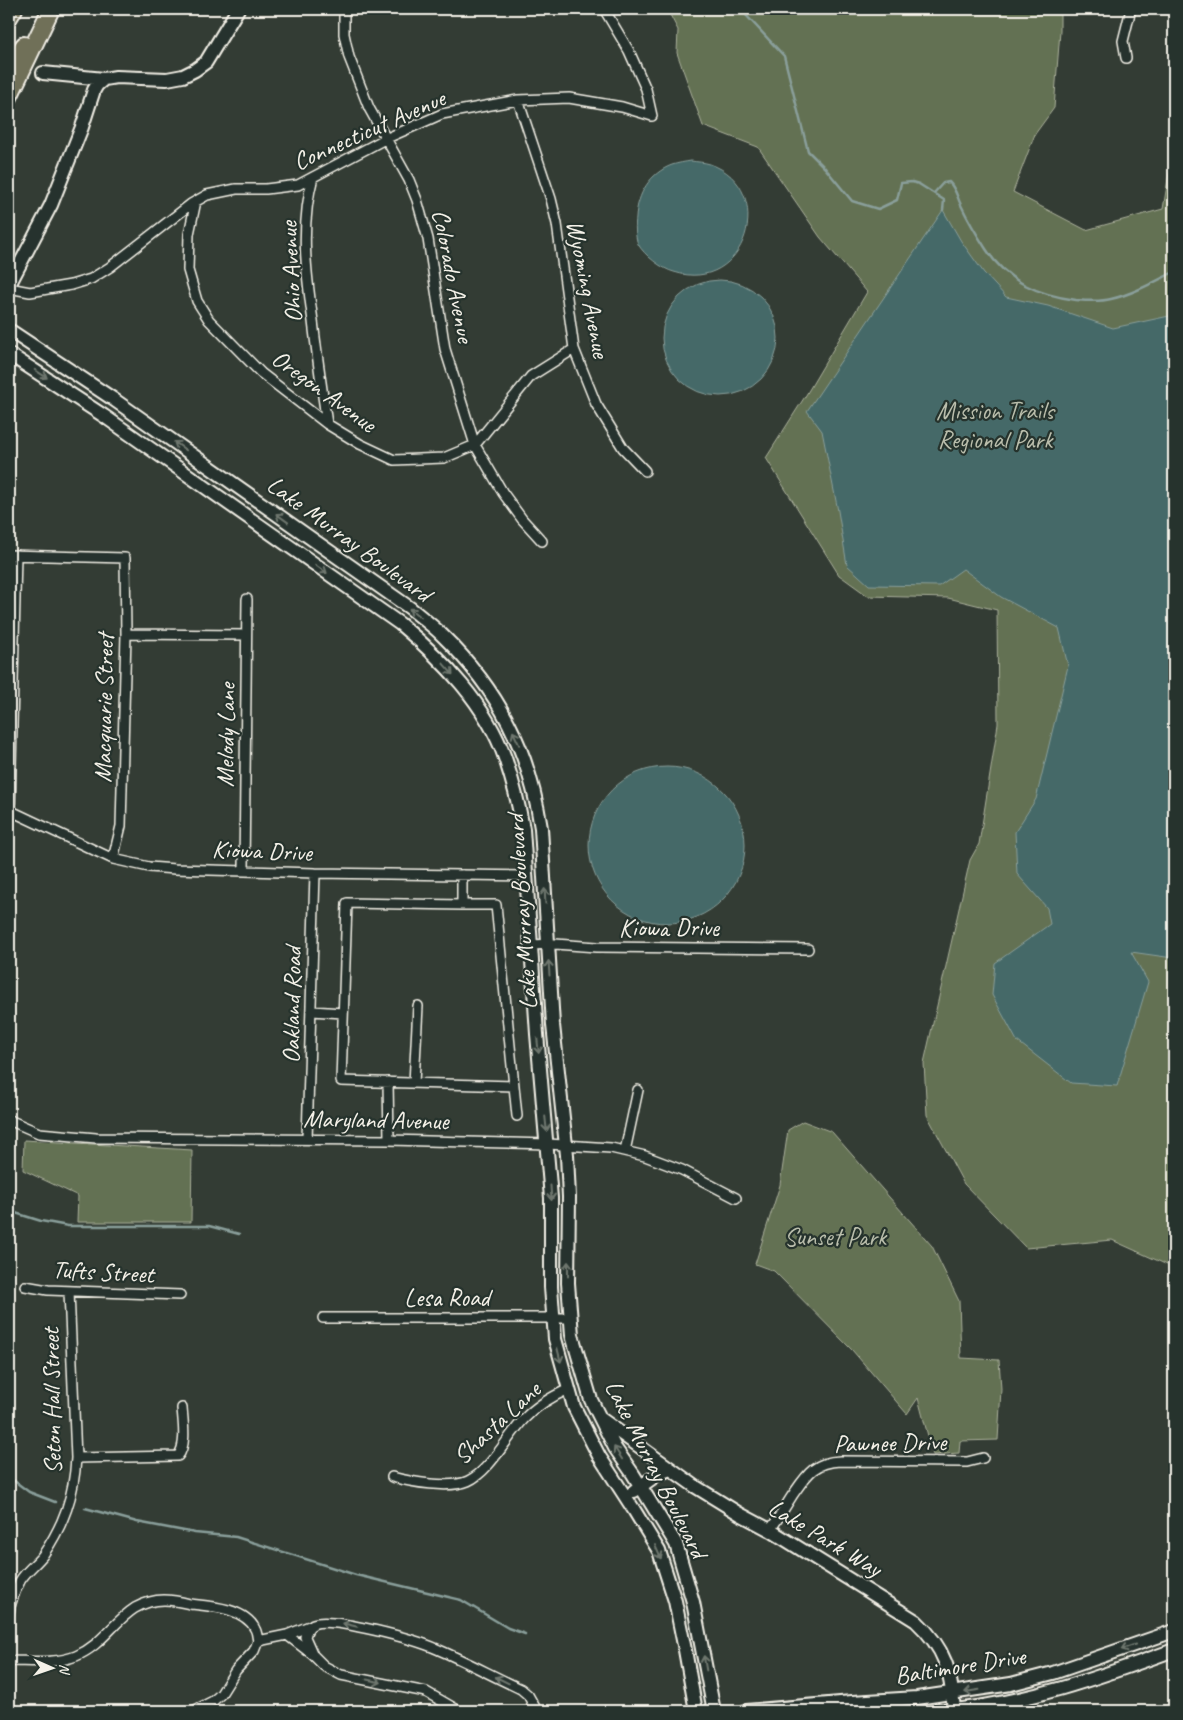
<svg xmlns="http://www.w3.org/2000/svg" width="1183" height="1720" font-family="Caveat,sans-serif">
  <rect width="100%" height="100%" fill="#333c34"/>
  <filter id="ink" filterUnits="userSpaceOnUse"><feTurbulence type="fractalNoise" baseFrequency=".02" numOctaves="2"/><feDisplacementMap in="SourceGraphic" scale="10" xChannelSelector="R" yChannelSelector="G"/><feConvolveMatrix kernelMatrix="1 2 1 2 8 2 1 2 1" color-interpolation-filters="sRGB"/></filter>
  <g filter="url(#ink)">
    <path fill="#637152" stroke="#acb19d" d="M 667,9 L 1060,9 L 1060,31 L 1054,108 L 1035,134 L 1013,192 L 1086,230 L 1163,209 L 1174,143 L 1174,1268 L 1112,1240 L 1026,1248 L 964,1184 L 927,1115 L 924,1063 L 970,860 L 979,844 L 998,724 L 997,610 L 948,598 L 868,596 L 839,575 L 766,458 L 806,395 L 867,292 L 820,237 L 758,147 L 703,126 L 677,53 L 678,30 Z
      M 803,1121 L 832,1132 L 932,1246 L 959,1301 L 961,1358 L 999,1360 L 1001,1389 L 998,1440 L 960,1441 L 959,1453 L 933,1455 L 918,1398 L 907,1414 L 852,1350 L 774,1271 L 755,1264 L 780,1185 L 788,1130 Z
      M 24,1140 L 192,1150 L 191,1222 L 77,1222 L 78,1196 L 23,1170 Z"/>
    <path fill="#446968" stroke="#8a9f9b" d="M 691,161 C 697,162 704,162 710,164 C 779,188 746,295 674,272 C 662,269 644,255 638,244 C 635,237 635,225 636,218 C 637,194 650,173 672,165 C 678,163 685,162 691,161 Z
      M 943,210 L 961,241 L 984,273 L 1006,297 L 1048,306 L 1113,328 L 1174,315 L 1174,957 L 1173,958 L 1131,952 L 1148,982 L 1117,1086 L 1071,1083 L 1017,1041 L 992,995 L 995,963 L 1050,924 L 1047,908 L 1017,874 L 1015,832 L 1036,799 L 1068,666 L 1059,628 L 1001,597 L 963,569 L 939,586 L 869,585 L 847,565 L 838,511 L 822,431 L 807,411 Z
      M662 338a58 58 0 1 1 116 0a58 58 0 1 1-116 0Z
      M589 845a78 78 0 1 1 156 0a78 78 0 1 1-156 0Z"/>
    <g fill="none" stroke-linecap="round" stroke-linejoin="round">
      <path stroke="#8a9f9b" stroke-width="2.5" d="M 742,9 L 744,13 L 784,56 L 808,151 L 825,168 L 852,201 L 878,209 L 897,200 L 901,183 L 912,182 L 919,184 L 944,200 L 943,210
        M 934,193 L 943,183 L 949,182 C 956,189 957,197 961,205 C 968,220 977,235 986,249 C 1007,282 1039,295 1076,300 C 1087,301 1100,302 1111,299 C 1133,294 1154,282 1174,272
        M 9,1211 L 41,1221 L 68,1226 L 209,1226 L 239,1234
        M 9,1477 L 29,1492 L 55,1502
        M 85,1508 L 137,1522 L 195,1533 L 236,1537 L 356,1575 L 461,1600 L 508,1628 L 525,1634"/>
      <defs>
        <path id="street" d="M 344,9 L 344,34 L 349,57 L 369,108 L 409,180 L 417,200 L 428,239 L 445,349 L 475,445 L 503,493 L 522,519 L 542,541
          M 1126,58 L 1123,41 L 1131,9
          M 518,100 L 551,199 L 557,224 L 574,349 L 596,404 L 623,448 L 645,471
          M 313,177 C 300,225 306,273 313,321 C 317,356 322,390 327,424
          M 196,201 L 189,234 L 188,270 L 197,301 L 209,320 L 261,373 L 327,424 L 360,444 L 394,460 L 444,458 L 475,445 L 531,376 L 574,349
          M 9,288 L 30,292 L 71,285 L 91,279 L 110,267 L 191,204 L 207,195 L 236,189 L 266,189 L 298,185 L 385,139 L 442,114 L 518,100 L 569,98 L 622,107 L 652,116 L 646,89 L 629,51 L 604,9
          M 9,555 L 125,558 L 126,634 L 121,826 L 113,859
          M 126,634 L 246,635
          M 9,810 L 113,859 L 149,867 L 175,869 L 315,873 L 526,876
          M 10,811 L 16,555
          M 244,870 L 247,599
          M 462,875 L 462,905 L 496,905 L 517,1116
          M 462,905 L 347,903 L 341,1081 L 514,1086
          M 530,945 L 555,944 L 597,947 L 808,949
          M 312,1011 L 343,1013
          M 388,1082 L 389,1140
          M 414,1083 L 418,1006
          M 9,1120 L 39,1133 L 96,1138 L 389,1140 L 548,1144 L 611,1148 L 645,1156 L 682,1170 L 736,1198
          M 307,1139 L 315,873
          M 625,1151 L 638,1090
          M 25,1286 L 48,1290 L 180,1295
          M 323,1318 L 571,1318
          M 76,1458 L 178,1456 C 187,1445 183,1422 182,1408
          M 392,1477 C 410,1482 450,1489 468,1481 C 490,1471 507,1437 524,1419 C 536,1406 553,1396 569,1389
          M 770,1530 C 778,1519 785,1507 792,1496 C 806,1476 813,1462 840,1461 L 967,1462 L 983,1458
          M 9,1613 C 10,1603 15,1591 20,1581 C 26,1571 36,1564 43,1555 C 64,1524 74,1496 76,1458 L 69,1291
          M 287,1635 L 313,1655 L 324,1666 L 341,1675 L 426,1692 L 459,1711
          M 313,1655 L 305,1637 C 306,1632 308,1627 313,1624 C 331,1616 417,1640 437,1649 C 465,1661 493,1676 521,1689 L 528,1695 L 537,1711
          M 9,1661 C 31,1661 55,1664 76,1656 C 101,1646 113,1622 135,1608 C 144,1603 154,1600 164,1600 C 173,1600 182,1602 190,1604 C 210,1606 245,1608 255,1629 C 257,1632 257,1637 258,1641
          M 193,1711 L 213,1701 L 221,1694 L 236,1670 L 254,1651 L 258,1641 L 287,1635 L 312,1625"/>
        <path id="secondary" d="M 43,73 L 104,79 L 116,77 L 167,79 L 183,76 L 195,70 L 206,62 L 238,9
          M 9,285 L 51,205 L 82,127 L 94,90 L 97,85 L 104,79
          M 9,330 L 113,399 L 410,608 C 421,617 432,625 442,635 C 499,690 529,750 541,828 L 553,1025 L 567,1155 L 569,1197 L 568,1283 L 572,1335 L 591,1400 L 615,1448 L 633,1474 L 676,1544 L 693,1602 L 714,1711
          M 9,354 L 104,416 L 400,624 C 443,660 486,704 505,758 C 513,782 519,805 523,829 L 537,1034 L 551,1198 L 551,1287 L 555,1339 L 574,1407 L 599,1456 L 634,1510 L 659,1551 L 675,1601 L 685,1650 L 696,1711
          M 601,1419 L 696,1487 L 740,1514 L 770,1530 L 916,1621 C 946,1649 951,1672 954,1711
          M 634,1491 L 658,1474 L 670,1469
          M 746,1711 L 852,1702 L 917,1698 L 1011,1684 L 1053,1673 L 1174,1631
          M 943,1711 C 1023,1705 1100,1677 1174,1650"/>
        <path id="highway" d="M 9,17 L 14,9
          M 9,68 L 24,45
          M 9,97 L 51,9"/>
      </defs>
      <use href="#street" stroke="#f4f1e8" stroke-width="12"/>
      <use href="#secondary" stroke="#f4f1e8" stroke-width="16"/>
      <use href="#highway" stroke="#f4f1e8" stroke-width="20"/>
      <use href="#street" stroke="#26332d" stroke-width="9"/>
      <use href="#secondary" stroke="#26332d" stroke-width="12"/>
      <use href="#highway" stroke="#706f59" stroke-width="16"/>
    </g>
    <defs><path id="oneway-shaft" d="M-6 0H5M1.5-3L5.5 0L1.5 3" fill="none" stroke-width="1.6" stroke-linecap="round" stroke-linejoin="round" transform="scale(1.25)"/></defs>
    <g stroke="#6e766e">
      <use href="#oneway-shaft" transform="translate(41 374) rotate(33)"/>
      <use href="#oneway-shaft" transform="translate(180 446) rotate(-145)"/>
      <use href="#oneway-shaft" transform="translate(282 518) rotate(-144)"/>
      <use href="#oneway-shaft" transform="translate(321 569) rotate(35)"/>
      <use href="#oneway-shaft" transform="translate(415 613) rotate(-141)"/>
      <use href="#oneway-shaft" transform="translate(448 669) rotate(49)"/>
      <use href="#oneway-shaft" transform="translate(516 738) rotate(-115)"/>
      <use href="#oneway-shaft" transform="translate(545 896) rotate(-93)"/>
      <use href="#oneway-shaft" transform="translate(549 968) rotate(-94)"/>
      <use href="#oneway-shaft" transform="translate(538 1046) rotate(84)"/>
      <use href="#oneway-shaft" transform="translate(546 1124) rotate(84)"/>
      <use href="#oneway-shaft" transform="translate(551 1193) rotate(86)"/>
      <use href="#oneway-shaft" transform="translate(568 1269) rotate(-90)"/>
      <use href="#oneway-shaft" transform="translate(559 1355) rotate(76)"/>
      <use href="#oneway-shaft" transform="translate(618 1453) rotate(-123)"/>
      <use href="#oneway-shaft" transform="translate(658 1552) rotate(66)"/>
      <use href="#oneway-shaft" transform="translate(350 1625) rotate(-166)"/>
      <use href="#oneway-shaft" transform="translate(1128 1647) rotate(161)"/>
      <use href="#oneway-shaft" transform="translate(705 1663) rotate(-100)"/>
      <use href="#oneway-shaft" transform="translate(502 1680) rotate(-154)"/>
      <use href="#oneway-shaft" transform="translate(374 1681) rotate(12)"/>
      <use href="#oneway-shaft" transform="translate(972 1691) rotate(171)"/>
    </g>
  </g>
  <g text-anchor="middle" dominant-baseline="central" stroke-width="4.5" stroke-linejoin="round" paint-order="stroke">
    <g font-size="25" fill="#f4f1e8" stroke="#26332d">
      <text transform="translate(369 130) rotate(-24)">Connecticut Avenue</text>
      <text transform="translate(291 272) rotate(-93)">Ohio Avenue</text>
      <text transform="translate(453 276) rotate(79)">Colorado Avenue</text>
      <text transform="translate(588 289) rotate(79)">Wyoming Avenue</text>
      <text transform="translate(324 391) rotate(36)">Oregon Avenue</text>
      <text transform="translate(349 539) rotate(36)">Lake Murray Boulevard</text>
      <text transform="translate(104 708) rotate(-89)">Macquarie Street</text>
      <text transform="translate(226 735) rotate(-89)">Melody Lane</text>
      <text transform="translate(262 851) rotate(2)">Kiowa Drive</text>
      <text transform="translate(522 912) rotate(-94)">Lake Murray Boulevard</text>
      <text x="669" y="928">Kiowa Drive</text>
      <text transform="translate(292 1005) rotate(-89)">Oakland Road</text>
      <text transform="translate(376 1120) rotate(1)">Maryland Avenue</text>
      <text transform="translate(103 1272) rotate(3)">Tufts Street</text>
      <text x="447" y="1298">Lesa Road</text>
      <text transform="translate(52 1401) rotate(-91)">Seton Hall Street</text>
      <text transform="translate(497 1423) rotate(-43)">Shasta Lane</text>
      <text transform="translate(890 1443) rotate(-1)">Pawnee Drive</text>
      <text transform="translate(656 1469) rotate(63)">Lake Murray Boulevard</text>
      <text transform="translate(825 1538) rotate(31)">Lake Park Way</text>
      <text transform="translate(960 1666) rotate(-9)">Baltimore Drive</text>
    </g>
    <g font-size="25" fill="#babeac" stroke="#26332d">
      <text x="995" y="411">Mission Trails<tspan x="995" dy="29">Regional Park</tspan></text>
      <text x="835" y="1237">Sunset Park</text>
    </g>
  </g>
  <rect width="1183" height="1720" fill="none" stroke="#26332d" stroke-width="30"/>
  <rect x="15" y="15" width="1153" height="1690" fill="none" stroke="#f4f1e8" stroke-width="2" filter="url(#ink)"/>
  <g transform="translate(52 1668) rotate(92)" stroke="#26332d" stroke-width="4" paint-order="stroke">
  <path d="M0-4L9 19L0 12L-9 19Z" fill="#f4f1e8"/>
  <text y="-8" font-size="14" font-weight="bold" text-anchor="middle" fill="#f4f1e8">N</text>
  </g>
</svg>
